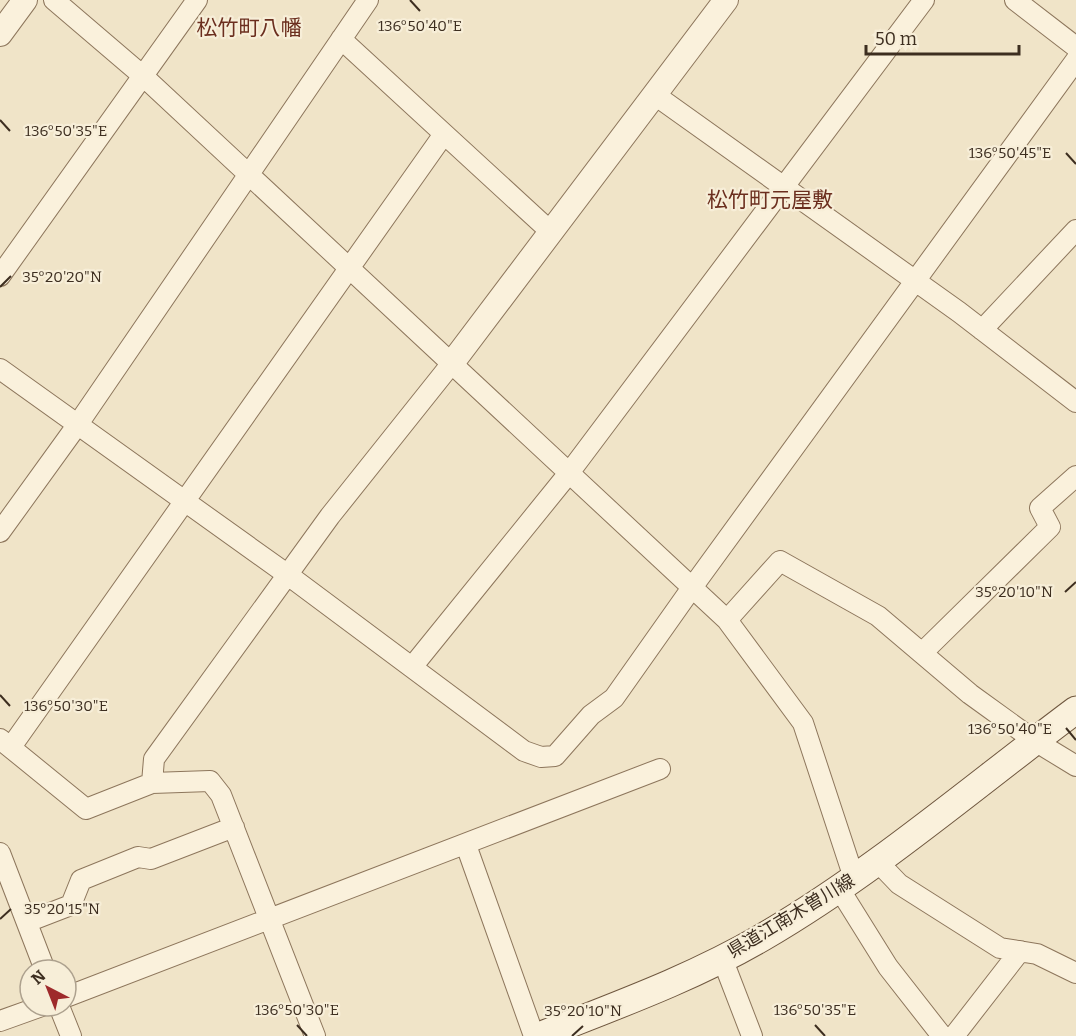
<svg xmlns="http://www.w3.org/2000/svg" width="1076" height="1036" font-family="Bitter,'Noto Sans JP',serif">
  <rect width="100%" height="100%" fill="#f0e4c8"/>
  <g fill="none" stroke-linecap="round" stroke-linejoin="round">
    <defs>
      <path id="minor" d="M 54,0 L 143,76 L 727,620 L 803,723 L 854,878
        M 1015,0 L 1076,47
        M 341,39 L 551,232
        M 655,95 L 959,312 L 1076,402
        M 0,276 L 197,0
        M 982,330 L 1076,230
        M 0,369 L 288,575 L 524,751 L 541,757 L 555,756 L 591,715 L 614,698 L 691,589 L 1076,60
        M 0,532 L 78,424 L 368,0
        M 727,620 L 780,561 L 878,616 L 970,694 L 1035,741 L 1076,766
        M 923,652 L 1050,527 L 1040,508 L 1076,476
        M 412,667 L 569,473 L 924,0
        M 0,739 L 86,809 L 152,783 L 210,781 L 221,795 L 315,1036
        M 11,747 L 444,134
        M 152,783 L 154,759 L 330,516 L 452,363
        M 466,845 L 534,1036
        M 0,853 L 45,970
        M 876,860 L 899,884 L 1000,948 L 1037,954 L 1076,973
        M 840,890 L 888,967 L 942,1036
        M 27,922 L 71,905 L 81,880 L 138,857 L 151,859 L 234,827
        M 722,958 L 752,1036
        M 66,997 L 660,769
        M 59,1006 L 71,1036
        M 0,1021 L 42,1006
        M 954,1036 L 1020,951"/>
      <path id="tertiary" d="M 0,34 L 25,0
        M 452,363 L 726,0"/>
      <path id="secondary" d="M 539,1036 C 615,1006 693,978 763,937 C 873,873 974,786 1076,710"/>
    </defs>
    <use href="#minor" stroke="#8d765c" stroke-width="22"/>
    <use href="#tertiary" stroke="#8d765c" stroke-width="26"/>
    <use href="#secondary" stroke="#6f573f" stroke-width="29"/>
    <use href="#minor" stroke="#faf1dc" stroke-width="20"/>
    <use href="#tertiary" stroke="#faf1dc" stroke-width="24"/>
    <use href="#secondary" stroke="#faf1dc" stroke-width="27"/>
  </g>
  <path fill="none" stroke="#3d2e20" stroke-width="2" d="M 410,0 L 420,11M 0,120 L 10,131M 1066,153 L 1076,164M 0,287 L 11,276M 1065,592 L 1076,582M 0,695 L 10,706M 1066,728 L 1076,740M 0,919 L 11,909M 297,1025 L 307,1036M 815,1025 L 825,1036M 572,1036 L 583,1026"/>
  <g text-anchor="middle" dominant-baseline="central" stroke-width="4.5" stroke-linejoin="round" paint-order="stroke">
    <g font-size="18" fill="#3d2e20" stroke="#f7eed8">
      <text transform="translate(791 916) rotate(-31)">県道江南木曽川線</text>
    </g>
    <g font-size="21" fill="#6b2e1e" stroke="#f7eed8">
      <text x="249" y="28">松竹町八幡</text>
      <text x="770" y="200">松竹町元屋敷</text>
    </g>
  </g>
  <g font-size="15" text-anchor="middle" fill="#3d2e20" stroke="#f7eed8" stroke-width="4.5" stroke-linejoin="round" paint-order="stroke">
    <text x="420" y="31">136°50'40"E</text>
    <text x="66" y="136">136°50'35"E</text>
    <text x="1010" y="158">136°50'45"E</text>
    <text x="62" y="282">35°20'20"N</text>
    <text x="1014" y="597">35°20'10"N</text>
    <text x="66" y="711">136°50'30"E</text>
    <text x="1010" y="734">136°50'40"E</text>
    <text x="62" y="914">35°20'15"N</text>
    <text x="297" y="1015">136°50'30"E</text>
    <text x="815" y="1015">136°50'35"E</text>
    <text x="583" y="1016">35°20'10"N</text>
  </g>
  <g transform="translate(48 988) rotate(318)"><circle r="28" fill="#f7eed8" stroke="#ada18e" stroke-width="1.5"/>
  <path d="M0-4.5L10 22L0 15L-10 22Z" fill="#9e2a2b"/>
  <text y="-9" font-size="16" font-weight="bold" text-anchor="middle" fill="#3d2e20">N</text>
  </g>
  <path d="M866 45v9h153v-9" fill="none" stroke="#3d2e20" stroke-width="3"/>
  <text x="875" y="45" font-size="18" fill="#3d2e20" stroke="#f7eed8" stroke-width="4.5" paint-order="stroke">50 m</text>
</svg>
